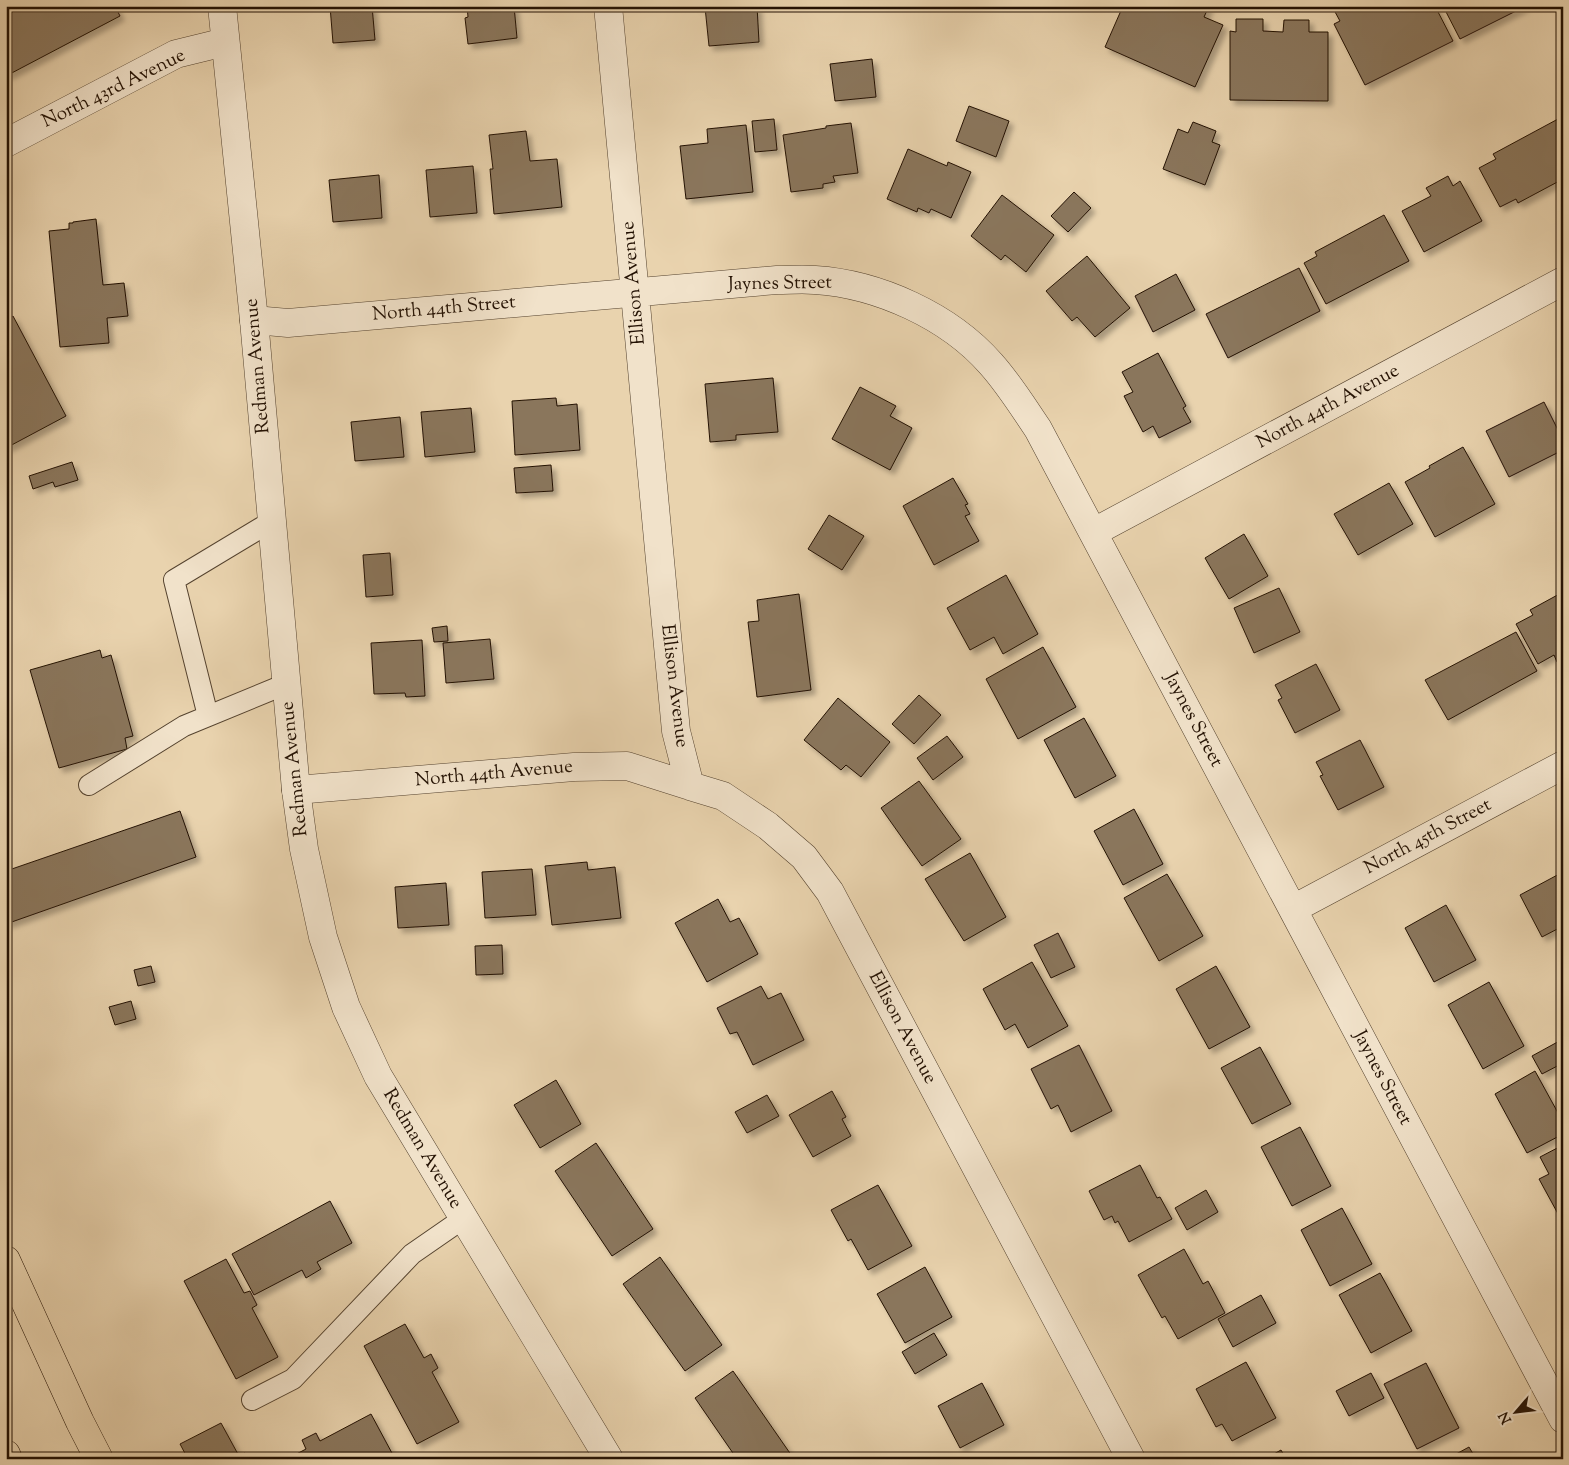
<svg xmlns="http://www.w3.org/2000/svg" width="1569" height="1465" font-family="'Sorts Mill Goudy',serif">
  <defs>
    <filter id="shadow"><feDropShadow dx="4.5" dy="4.5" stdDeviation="2.5" flood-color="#0004"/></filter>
  </defs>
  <rect width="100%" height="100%" fill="#e9d3ae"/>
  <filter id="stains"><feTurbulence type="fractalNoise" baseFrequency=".004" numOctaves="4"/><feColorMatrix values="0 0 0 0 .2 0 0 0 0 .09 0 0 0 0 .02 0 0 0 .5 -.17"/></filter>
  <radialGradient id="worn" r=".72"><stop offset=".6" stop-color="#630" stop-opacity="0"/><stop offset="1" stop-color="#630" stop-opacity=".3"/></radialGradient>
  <path fill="#8a765c" stroke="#231103" filter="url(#shadow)" d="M 6,6 L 115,6 L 120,16 L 6,76 Z
    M 330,6 L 372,6 L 375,40 L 333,43 Z
    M 467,6 L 514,6 L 517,38 L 468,44 L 465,18 L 468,17 Z
    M 697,6 L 757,6 L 759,42 L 709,46 L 705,7 Z
    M 1123,6 L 1209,6 L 1204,17 L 1223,25 L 1195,87 L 1105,47 Z
    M 1341,6 L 1361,6 L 1363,9 L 1368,6 L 1435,6 L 1453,41 L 1365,85 L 1334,24 L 1340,21 L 1334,10 Z
    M 1443,6 L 1526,6 L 1460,39 Z
    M 1236,19 L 1263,19 L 1263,31 L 1283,32 L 1284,20 L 1309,20 L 1309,32 L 1328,32 L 1328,101 L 1230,100 L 1230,31 L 1236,32 Z
    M 872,59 L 876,97 L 835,101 L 830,64 Z
    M 969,106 L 1009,121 L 996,157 L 956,141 Z
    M 774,119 L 777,150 L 755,152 L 752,121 Z
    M 1558,119 L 1563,128 L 1563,179 L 1518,203 L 1516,199 L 1500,207 L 1479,168 L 1496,159 L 1493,154 Z
    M 1193,122 L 1216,131 L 1212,142 L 1220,145 L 1205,185 L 1163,169 L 1178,129 L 1188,133 Z
    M 851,123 L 858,173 L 833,176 L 835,182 L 823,184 L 823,188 L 791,192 L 783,135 L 826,128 L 826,126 Z
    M 746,125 L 753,192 L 686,199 L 680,146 L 708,143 L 707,129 Z
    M 526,131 L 530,161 L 557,159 L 562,207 L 494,214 L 490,169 L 493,169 L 489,135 Z
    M 908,149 L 947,166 L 948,162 L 971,172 L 951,218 L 931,209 L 929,213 L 918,208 L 917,212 L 887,199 Z
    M 473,166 L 477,213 L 430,217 L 426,170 Z
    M 379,175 L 382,218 L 333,222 L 329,180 Z
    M 1448,176 L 1453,186 L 1460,181 L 1482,221 L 1424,252 L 1402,211 L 1431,196 L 1426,188 Z
    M 1074,192 L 1091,208 L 1068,232 L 1051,216 Z
    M 1002,195 L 1054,235 L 1026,272 L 1005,255 L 1001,260 L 971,236 Z
    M 1384,215 L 1409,261 L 1326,304 L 1304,263 L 1317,256 L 1315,252 Z
    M 96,219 L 103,285 L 124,283 L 128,316 L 107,318 L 109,343 L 60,347 L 49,231 L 69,229 L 69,223 L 73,223 L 73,222 Z
    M 1087,256 L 1130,308 L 1095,337 L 1077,317 L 1072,321 L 1046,291 Z
    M 1299,268 L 1320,311 L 1228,358 L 1206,314 Z
    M 1176,274 L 1195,310 L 1153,332 L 1135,296 Z
    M 13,316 L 66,416 L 6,448 L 6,318 L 7,320 Z
    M 1158,353 L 1186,406 L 1183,408 L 1191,422 L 1159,438 L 1153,426 L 1143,432 L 1124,396 L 1133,392 L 1122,372 Z
    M 773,378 L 778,432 L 736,435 L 736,440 L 710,442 L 705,384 Z
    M 860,387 L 896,406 L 890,416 L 912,428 L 890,470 L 832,439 Z
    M 556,398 L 557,406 L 577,404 L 580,450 L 515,455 L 512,401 Z
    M 1544,402 L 1563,440 L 1563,450 L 1509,477 L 1486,431 Z
    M 471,408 L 475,452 L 425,457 L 421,412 Z
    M 400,417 L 404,457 L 355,461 L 351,422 Z
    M 1463,447 L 1495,504 L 1435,537 L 1405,482 L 1430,468 L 1429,466 Z
    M 72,462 L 78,480 L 55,487 L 53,482 L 33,489 L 29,476 Z
    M 551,465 L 553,491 L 516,493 L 514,468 Z
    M 953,478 L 968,504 L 965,505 L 970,514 L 965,516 L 979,541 L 934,565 L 903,506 Z
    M 1389,483 L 1413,524 L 1358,555 L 1334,514 Z
    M 829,515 L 864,536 L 842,570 L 808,549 Z
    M 1244,534 L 1268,576 L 1229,599 L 1205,558 Z
    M 390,553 L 393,595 L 366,597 L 363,555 Z
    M 1006,575 L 1038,634 L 1003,654 L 994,637 L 970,650 L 947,608 Z
    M 1279,588 L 1300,632 L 1254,653 L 1234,608 Z
    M 1563,592 L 1563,659 L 1557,662 L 1554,655 L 1538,664 L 1516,624 L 1533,615 L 1530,610 Z
    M 799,594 L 811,690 L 757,697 L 748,622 L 759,621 L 757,600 Z
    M 447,626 L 448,641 L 434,642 L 432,628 Z
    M 1516,632 L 1537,671 L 1448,720 L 1425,680 Z
    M 490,639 L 494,679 L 446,683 L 443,643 Z
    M 422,640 L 425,696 L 406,697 L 405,693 L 374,694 L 371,643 Z
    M 1043,647 L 1076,707 L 1018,739 L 986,679 Z
    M 100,650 L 102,658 L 111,655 L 133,736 L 125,738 L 127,749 L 59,768 L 30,670 Z
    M 1316,664 L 1340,710 L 1295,733 L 1278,700 L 1282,698 L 1275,685 Z
    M 919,695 L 941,715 L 914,744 L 892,724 Z
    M 838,698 L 890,742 L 861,777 L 846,765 L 841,770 L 804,740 Z
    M 1084,718 L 1116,776 L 1075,798 L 1044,740 Z
    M 947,736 L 963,757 L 933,780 L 917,758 Z
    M 1360,740 L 1384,787 L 1338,810 L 1320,776 L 1323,775 L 1316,762 Z
    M 919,781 L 961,839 L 922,866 L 881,808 Z
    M 1134,809 L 1163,864 L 1123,885 L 1094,831 Z
    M 180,811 L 196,857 L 6,924 L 6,871 Z
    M 970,853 L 1006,917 L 964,941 L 925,879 Z
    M 587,862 L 588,870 L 615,867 L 621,918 L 552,925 L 545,866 Z
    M 532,869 L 536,915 L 485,918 L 482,872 Z
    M 1563,872 L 1563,926 L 1542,937 L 1520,895 Z
    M 1167,874 L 1203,936 L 1159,961 L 1124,898 Z
    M 446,883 L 449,925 L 398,928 L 395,887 Z
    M 718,899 L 730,922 L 739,918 L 758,954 L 707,982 L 675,923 Z
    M 1446,905 L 1476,960 L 1434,982 L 1405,928 Z
    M 1058,933 L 1075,967 L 1051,978 L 1034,945 Z
    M 502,945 L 503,974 L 476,975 L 475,946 Z
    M 1032,962 L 1068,1026 L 1028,1048 L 1015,1024 L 1005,1030 L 983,989 Z
    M 151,966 L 155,982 L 138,986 L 134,970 Z
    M 1216,966 L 1250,1027 L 1209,1049 L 1176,989 Z
    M 1489,982 L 1524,1046 L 1483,1069 L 1448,1005 Z
    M 761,986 L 768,999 L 781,993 L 804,1040 L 753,1065 L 737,1032 L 730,1034 L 717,1008 Z
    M 131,1001 L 136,1019 L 115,1025 L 109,1007 Z
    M 1563,1039 L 1563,1063 L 1542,1074 L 1532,1056 Z
    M 1079,1045 L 1112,1111 L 1071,1132 L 1058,1105 L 1051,1109 L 1031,1069 Z
    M 1260,1047 L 1291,1104 L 1252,1124 L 1221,1068 Z
    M 1535,1071 L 1563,1122 L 1563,1134 L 1527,1153 L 1495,1094 Z
    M 556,1080 L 581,1124 L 540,1148 L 514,1105 Z
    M 832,1091 L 846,1117 L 842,1119 L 851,1136 L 813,1157 L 789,1115 Z
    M 767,1095 L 779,1116 L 747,1133 L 735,1112 Z
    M 1300,1127 L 1331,1186 L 1292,1206 L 1261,1147 Z
    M 596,1143 L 653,1229 L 612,1256 L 555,1171 Z
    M 1563,1145 L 1563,1223 L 1539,1179 L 1549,1174 L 1540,1157 Z
    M 1140,1165 L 1157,1198 L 1160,1197 L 1172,1219 L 1129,1242 L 1118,1221 L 1115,1223 L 1112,1216 L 1104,1220 L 1089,1191 Z
    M 878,1185 L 912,1246 L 868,1270 L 851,1239 L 848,1241 L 831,1210 Z
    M 1206,1190 L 1218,1212 L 1187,1230 L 1175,1208 Z
    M 330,1201 L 352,1243 L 317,1262 L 321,1269 L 306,1278 L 302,1270 L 254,1295 L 232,1254 Z
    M 1342,1208 L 1372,1264 L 1330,1286 L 1301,1230 Z
    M 1184,1249 L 1203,1284 L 1208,1281 L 1225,1313 L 1178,1339 L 1165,1316 L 1162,1318 L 1138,1275 Z
    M 660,1257 L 722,1345 L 685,1371 L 623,1284 Z
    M 226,1259 L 244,1293 L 250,1291 L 257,1305 L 252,1308 L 278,1357 L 236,1379 L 184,1281 Z
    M 925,1267 L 952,1317 L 905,1343 L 877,1294 Z
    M 1380,1273 L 1412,1331 L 1371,1353 L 1339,1295 Z
    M 1261,1295 L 1276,1323 L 1233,1347 L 1218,1319 Z
    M 405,1324 L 424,1358 L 431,1354 L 438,1368 L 432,1372 L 459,1422 L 417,1444 L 364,1346 Z
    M 934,1333 L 947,1355 L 915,1374 L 902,1352 Z
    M 1246,1362 L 1276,1418 L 1232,1441 L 1222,1424 L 1216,1427 L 1196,1389 Z
    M 1426,1363 L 1459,1428 L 1417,1449 L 1384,1384 Z
    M 733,1371 L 794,1459 L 737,1459 L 695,1398 Z
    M 1371,1373 L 1384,1398 L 1349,1416 L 1336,1391 Z
    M 982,1383 L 1004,1425 L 960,1448 L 938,1406 Z
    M 371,1414 L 393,1455 L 386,1459 L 287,1459 L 306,1449 L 302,1440 L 316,1433 L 320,1441 Z
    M 221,1423 L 239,1456 L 245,1453 L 249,1459 L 188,1459 L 180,1444 Z
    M 1469,1447 L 1476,1459 L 1447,1459 Z
    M 1281,1450 L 1286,1459 L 1265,1459 Z"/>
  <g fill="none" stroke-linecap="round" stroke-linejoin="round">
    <defs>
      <path id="service" d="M 208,716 L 174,580 L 272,521
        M 89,785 L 184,726 L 286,684
        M 252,1400 L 293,1379 L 412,1254 L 464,1218"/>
      <path id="minor" d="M 608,6 L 676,731 L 690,786 L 723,796 L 768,826 L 804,857 L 830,892 L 1131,1459
        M 6,143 L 176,54 L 225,42
        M 254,320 L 288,323 L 777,280 C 790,280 803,279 815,280 C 878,284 949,316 991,364 C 1009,384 1023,407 1038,429 L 1563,1419
        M 1094,532 L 1563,281
        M 296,790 L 574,767 L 627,766 L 690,786
        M 1293,909 L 1563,765"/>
      <path id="tertiary" d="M 222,6 L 254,320 L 296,790 L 304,849 L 323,937 L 346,1007 L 378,1076 L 609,1459"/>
      <path id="primary" d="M 6,1260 L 80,1422 L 99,1459
        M 6,1454 L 8,1459"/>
    </defs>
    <use href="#service" stroke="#54422e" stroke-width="22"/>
    <use href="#minor" stroke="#54422e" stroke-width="29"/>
    <use href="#tertiary" stroke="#54422e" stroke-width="29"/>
    <use href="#primary" stroke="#231103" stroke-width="29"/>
    <use href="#service" stroke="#f1e2ca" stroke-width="20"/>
    <use href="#minor" stroke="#f1e2ca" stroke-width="28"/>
    <use href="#tertiary" stroke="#f1e2ca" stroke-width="28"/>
    <use href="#primary" stroke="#e9d3ae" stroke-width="28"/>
  </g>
  <g text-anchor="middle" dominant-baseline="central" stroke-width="5" stroke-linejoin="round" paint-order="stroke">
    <g font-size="19" fill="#231103" stroke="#f1e2ca">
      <text transform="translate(114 89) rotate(-26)">North 43rd Avenue</text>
      <text transform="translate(634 283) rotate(-95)">Ellison Avenue</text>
      <text transform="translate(780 284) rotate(-1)">Jaynes Street</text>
      <text transform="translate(444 309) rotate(-5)">North 44th Street</text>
      <text transform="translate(258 366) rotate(-95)">Redman Avenue</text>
      <text transform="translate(1328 407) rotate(-28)">North 44th Avenue</text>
      <text transform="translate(674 686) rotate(83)">Ellison Avenue</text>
      <text transform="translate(1193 720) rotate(62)">Jaynes Street</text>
      <text transform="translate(295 769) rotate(-96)">Redman Avenue</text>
      <text transform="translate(494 774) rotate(-5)">North 44th Avenue</text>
      <text transform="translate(1428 837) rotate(-28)">North 45th Street</text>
      <text transform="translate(902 1028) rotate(62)">Ellison Avenue</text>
      <text transform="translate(1382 1078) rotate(62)">Jaynes Street</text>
      <text transform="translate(422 1149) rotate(59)">Redman Avenue</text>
    </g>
  </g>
  <rect width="1569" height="1465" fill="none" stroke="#e9d3ae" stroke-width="25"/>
  <rect x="8" y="8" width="1554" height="1450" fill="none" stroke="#231103" stroke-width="2.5"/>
  <rect x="12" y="12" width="1544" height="1440" fill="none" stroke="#231103"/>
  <g transform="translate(1516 1412) rotate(242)" stroke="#f1e2ca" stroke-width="4" paint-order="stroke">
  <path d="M0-4L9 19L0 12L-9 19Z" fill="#231103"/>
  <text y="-8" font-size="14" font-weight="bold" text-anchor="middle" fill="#231103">N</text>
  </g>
  <rect width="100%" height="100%" filter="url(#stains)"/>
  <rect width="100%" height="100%" fill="url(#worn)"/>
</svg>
